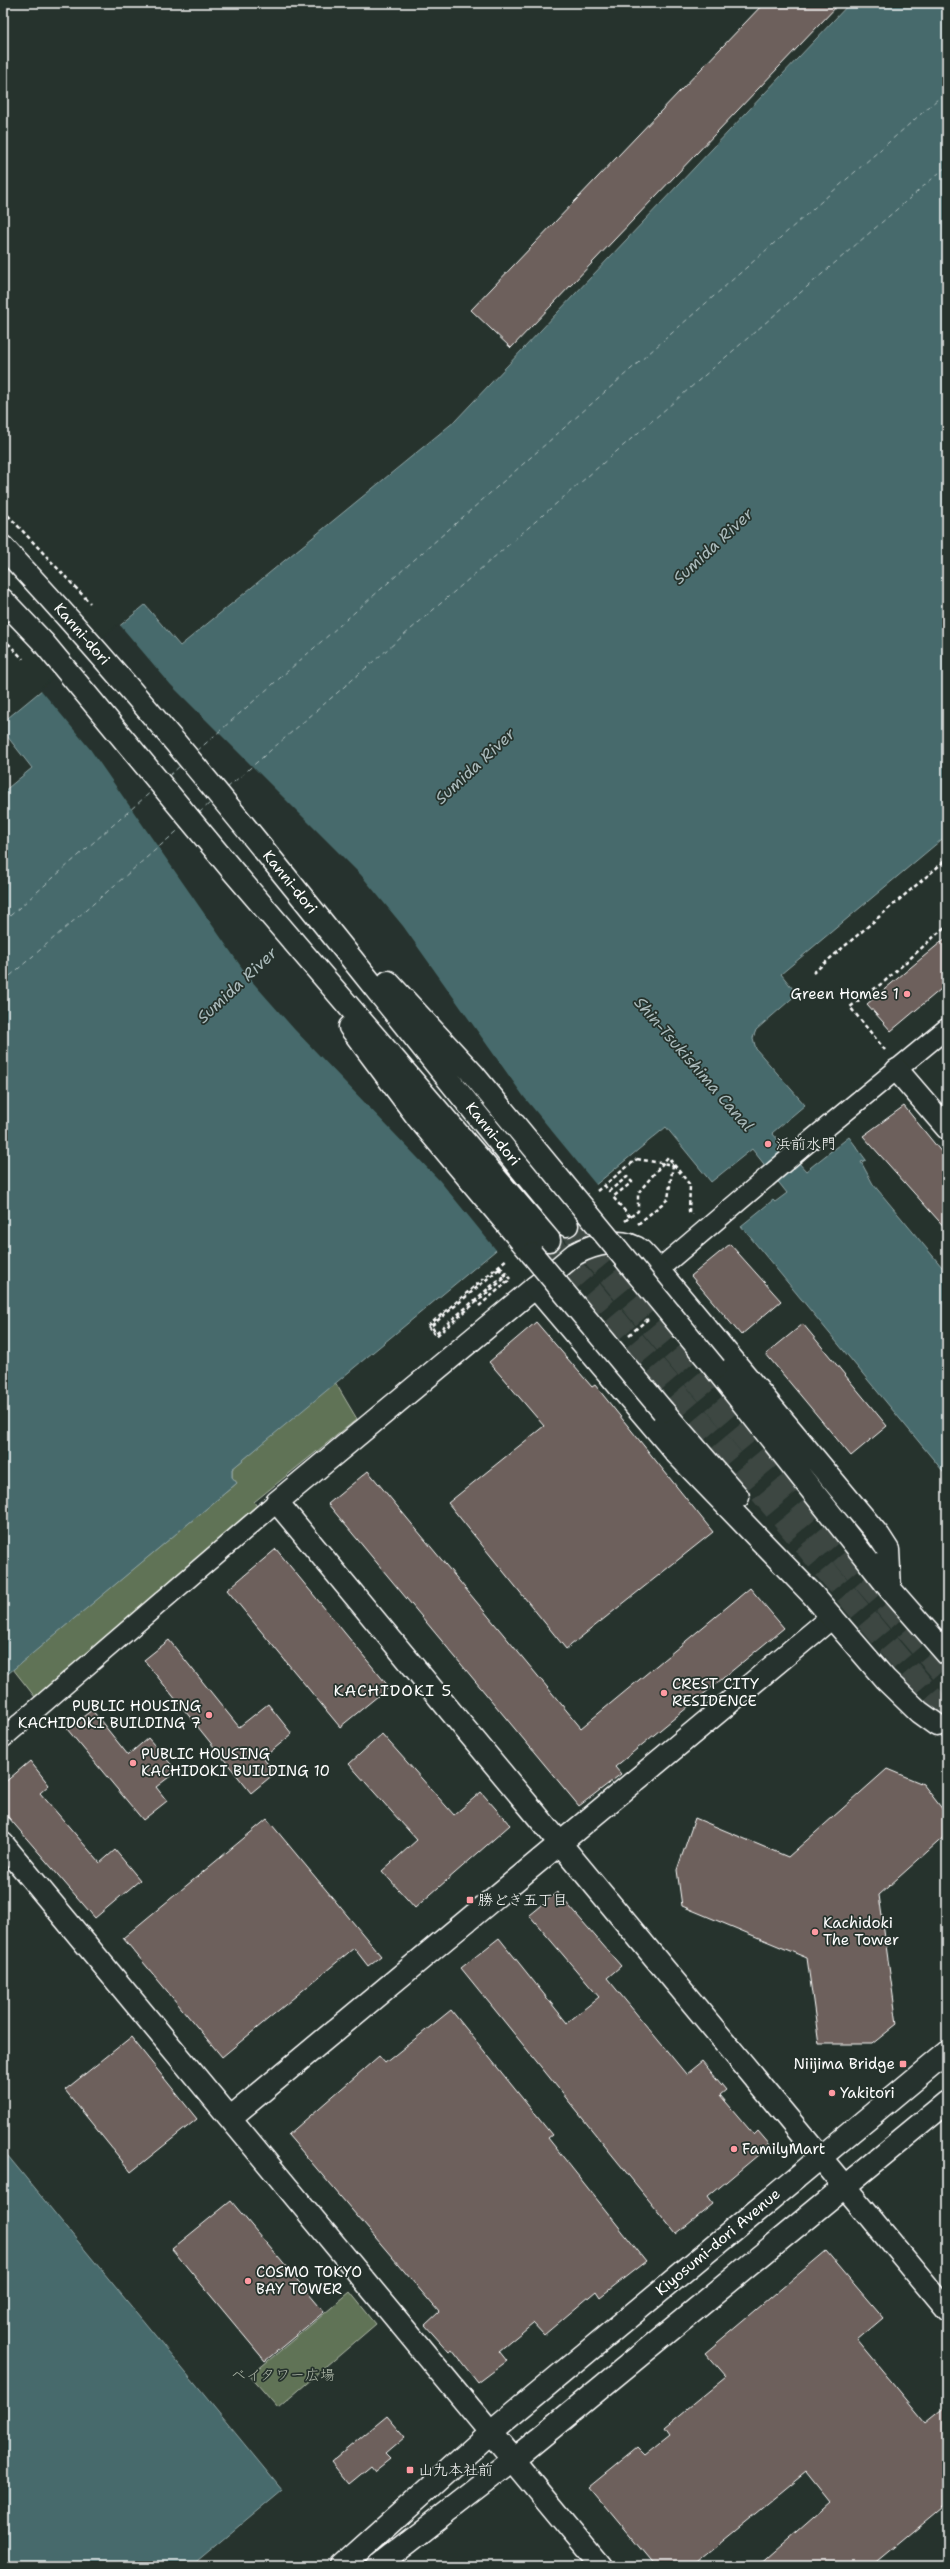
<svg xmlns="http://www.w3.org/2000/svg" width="950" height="2569" font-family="'Shantell Sans','Klee One',sans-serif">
  <rect width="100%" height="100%" fill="#26332d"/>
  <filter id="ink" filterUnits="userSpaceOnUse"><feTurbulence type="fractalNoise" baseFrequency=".025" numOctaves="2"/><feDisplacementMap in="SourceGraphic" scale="8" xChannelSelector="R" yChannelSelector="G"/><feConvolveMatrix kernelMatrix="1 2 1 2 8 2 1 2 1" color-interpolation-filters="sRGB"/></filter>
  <g filter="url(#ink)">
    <path fill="#607356" stroke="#b0b9aa" d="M 335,1382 L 357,1419 L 254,1502 L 259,1509 L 35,1697 L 13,1669 L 237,1483 L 232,1477 L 232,1469 Z
      M 350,2292 L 376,2324 L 278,2408 L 250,2376 Z"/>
    <path fill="#476b6c" stroke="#91a6a7" d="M 850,3 L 947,3 L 947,835 L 781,974 L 797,994 L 756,1030 L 753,1038 L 756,1049 L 805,1105 L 772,1133 L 806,1171 L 849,1137 L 866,1160 L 861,1162 L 873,1184 L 947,1273 L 947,1476 L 741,1226 L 773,1200 L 775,1202 L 787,1193 L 752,1149 L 711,1182 L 666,1127 L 571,1205 L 562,1200 L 548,1207 L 232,1469 L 232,1477 L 237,1483 L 3,1678 L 3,792 L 32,768 L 3,731 L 3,722 L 145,605 L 180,646 L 455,421 Z
      M 3,2150 L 282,2490 L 191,2566 L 3,2566 Z"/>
    <path fill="#26332d" d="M 119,624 L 171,685 L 361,875 L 403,926 L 524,1097 L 597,1186 L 572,1207 L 562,1202 L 549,1208 L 497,1251 L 440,1181 L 294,1029 L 249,978 L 90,749 L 40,689 Z"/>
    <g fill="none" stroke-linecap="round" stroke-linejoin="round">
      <path stroke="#acbcbd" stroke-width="1" stroke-dasharray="5 4" stroke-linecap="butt" d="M 197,751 L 947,91
        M 169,776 L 181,765
        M 227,788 L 947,166
        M 199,813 L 211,802
        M 3,922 L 153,790
        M 3,982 L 183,826"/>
    </g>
    <path fill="#6d615b" stroke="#fff" d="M 764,3 L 840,3 L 511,348 L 471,310 Z
      M 947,937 L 947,984 L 891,1031 L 867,1004 Z
      M 904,1106 L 947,1159 L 947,1230 L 863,1136 Z
      M 730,1244 L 781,1301 L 741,1335 L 691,1276 Z
      M 536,1322 L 592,1387 L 595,1385 L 713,1532 L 566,1649 L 448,1503 L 544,1426 L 489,1362 Z
      M 803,1324 L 887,1426 L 851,1456 L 766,1354 Z
      M 368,1471 L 581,1728 L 750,1588 L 784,1628 L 615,1767 L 621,1774 L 579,1806 L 328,1504 Z
      M 276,1549 L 389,1687 L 340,1727 L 227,1590 Z
      M 169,1640 L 239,1727 L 268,1704 L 292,1734 L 263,1758 L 275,1773 L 251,1793 L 144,1660 Z
      M 92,1710 L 128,1755 L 148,1738 L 177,1771 L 156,1787 L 167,1801 L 143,1820 L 67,1729 Z
      M 382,1734 L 454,1815 L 481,1792 L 510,1825 L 415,1908 L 382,1871 L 417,1840 L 349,1764 Z
      M 30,1761 L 49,1785 L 40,1793 L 100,1863 L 115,1850 L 140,1880 L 95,1918 L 3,1811 L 3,1784 Z
      M 887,1769 L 923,1784 L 947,1815 L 947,1834 L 879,1895 L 897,2024 L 872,2044 L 819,2044 L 807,1958 L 682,1906 L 677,1870 L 695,1818 L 788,1857 Z
      M 267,1819 L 381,1956 L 368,1966 L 354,1948 L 222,2057 L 123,1938 Z
      M 557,1892 L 621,1966 L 607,1978 L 686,2074 L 702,2061 L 726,2090 L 720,2095 L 754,2135 L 758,2131 L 770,2145 L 708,2197 L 713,2204 L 676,2234 L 461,1968 L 499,1938 L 567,2023 L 599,1997 L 529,1915 Z
      M 451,2010 L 552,2135 L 548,2138 L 646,2261 L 600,2297 L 596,2291 L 544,2335 L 533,2323 L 499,2351 L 507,2361 L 478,2383 L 452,2350 L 449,2352 L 425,2325 L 439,2312 L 288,2135 L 379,2056 L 385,2063 Z
      M 131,2037 L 197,2119 L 131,2172 L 65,2090 Z
      M 231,2201 L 324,2312 L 265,2361 L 172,2249 Z
      M 826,2251 L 883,2318 L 857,2340 L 926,2423 L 947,2406 L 947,2503 L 871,2566 L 757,2566 L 830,2502 L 806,2472 L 691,2566 L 655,2566 L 589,2487 L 638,2447 L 645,2454 L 670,2434 L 665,2427 L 726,2377 L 705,2353 Z
      M 387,2416 L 405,2437 L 385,2454 L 390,2459 L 375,2471 L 371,2466 L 349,2484 L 331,2462 Z"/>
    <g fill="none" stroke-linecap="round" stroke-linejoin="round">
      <path stroke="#3c4742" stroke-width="22" stroke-dasharray="22 11" stroke-linecap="butt" d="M 567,1225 L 811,1519 L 947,1678
        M 549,1240 L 947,1715"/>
      <defs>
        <path id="minor" d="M 799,1150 L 947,1028
          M 658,1270 L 766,1178
          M 3,1738 L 277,1502"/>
        <path id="tertiary" d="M 897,1070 L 947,1128
          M 658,1270 C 653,1264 647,1257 641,1251 C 623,1236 593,1244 575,1254 L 277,1502 L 947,2310
          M 3,1844 L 601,2566
          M 230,2118 L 832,1617
          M 342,2566 L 490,2433 L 947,2052
          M 377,2566 L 513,2460 L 947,2102"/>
        <path id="primary" d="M 3,547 C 204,762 379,999 567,1225
          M 3,600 L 43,642 L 232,870 L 549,1240
          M 388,982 L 473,1074 L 585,1210
          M 350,1027 L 418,1118 L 532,1254
          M 658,1270 L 879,1536 L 888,1550 L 890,1589
          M 535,1287 L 676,1453 L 812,1594 L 885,1679 L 919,1712 L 937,1725
          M 715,1368 L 890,1589 L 947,1654
          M 663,1411 L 738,1497"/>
      </defs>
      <use href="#minor" stroke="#fff" stroke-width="22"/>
      <use href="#tertiary" stroke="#fff" stroke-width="25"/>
      <use href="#primary" stroke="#fff" stroke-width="25"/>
      <path stroke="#fff" stroke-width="2.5" stroke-dasharray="4 3" stroke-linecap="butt" d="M 3,510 L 90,603
        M 3,638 L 23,659
        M 813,973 L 947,859
        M 885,1050 L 850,1007 L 885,981 L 947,925
        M 604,1185 L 609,1191 L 627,1177 L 632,1182 L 613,1197 L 630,1217
        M 597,1191 L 637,1159
        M 625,1221 L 638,1211 L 638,1193 L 668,1157 L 690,1185 L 689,1211 L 692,1214
        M 638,1224 L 668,1199 L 673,1165
        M 500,1266 L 510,1279
        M 499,1269 L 431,1326 L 436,1333 L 502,1277 L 507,1284
        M 428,1326 L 508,1258
        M 629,1335 L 648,1319"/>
      <use href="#minor" stroke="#26332d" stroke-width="19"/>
      <use href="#tertiary" stroke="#26332d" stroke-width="22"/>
      <use href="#primary" stroke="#26332d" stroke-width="22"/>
      <defs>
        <path id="minor-bridge" d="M 766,1178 L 799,1150"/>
        <path id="primary-bridge" d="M 585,1210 L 715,1368
          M 532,1254 L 663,1411"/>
      </defs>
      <use href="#minor-bridge" stroke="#fff" stroke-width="22" stroke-linecap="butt"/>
      <use href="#primary-bridge" stroke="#fff" stroke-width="25" stroke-linecap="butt"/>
      <path stroke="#fff" stroke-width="2.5" stroke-dasharray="4 3" stroke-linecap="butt" d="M 637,1159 L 673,1165
        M 479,1306 L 511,1279
        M 428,1326 L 436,1336 L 506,1277 L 499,1269"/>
      <use href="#minor-bridge" stroke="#26332d" stroke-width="19"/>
      <use href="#primary-bridge" stroke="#26332d" stroke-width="22"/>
    </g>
  </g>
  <g fill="#ff9aa2" stroke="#26332d" stroke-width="1.5">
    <circle cx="907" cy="994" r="4"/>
    <circle cx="768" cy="1144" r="4"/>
    <circle cx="664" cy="1693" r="4"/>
    <circle cx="209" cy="1715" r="4"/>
    <circle cx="133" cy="1763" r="4"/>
    <rect x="466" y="1896" width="8" height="8" rx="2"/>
    <circle cx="815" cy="1932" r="4"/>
    <rect x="899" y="2060" width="8" height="8" rx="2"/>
    <circle cx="832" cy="2093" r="4"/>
    <circle cx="734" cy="2149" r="4"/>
    <circle cx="248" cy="2281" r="4"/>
    <rect x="406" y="2466" width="8" height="8" rx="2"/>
  </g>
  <g text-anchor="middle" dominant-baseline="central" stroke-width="3.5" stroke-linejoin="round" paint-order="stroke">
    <g font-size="15" fill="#fff" stroke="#26332d">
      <text transform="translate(82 634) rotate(49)">Kanni-dori</text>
      <text transform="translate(290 882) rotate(51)">Kanni-dori</text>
      <text transform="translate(493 1134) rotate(51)">Kanni-dori</text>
      <text transform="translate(718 2242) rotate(-40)">Kiyosumi-dori Avenue</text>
    </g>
    <g font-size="15" fill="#fff" stroke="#26332d" text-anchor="start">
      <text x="899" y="994" text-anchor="end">Green Homes 1</text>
      <text x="776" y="1144">浜前水門</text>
      <text x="672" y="1684">CREST CITY<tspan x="672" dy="17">RESIDENCE</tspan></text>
      <text x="201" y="1706" text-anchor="end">PUBLIC HOUSING<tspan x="201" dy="17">KACHIDOKI BUILDING 7</tspan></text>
      <text x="141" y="1754">PUBLIC HOUSING<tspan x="141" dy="17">KACHIDOKI BUILDING 10</tspan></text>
      <text x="478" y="1900">勝どき五丁目</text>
      <text x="823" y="1923">Kachidoki<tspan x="823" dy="17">The Tower</tspan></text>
      <text x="895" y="2064" text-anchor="end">Niijima Bridge</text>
      <text x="840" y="2093">Yakitori</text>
      <text x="742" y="2149">FamilyMart</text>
      <text x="256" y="2272">COSMO TOKYO<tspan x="256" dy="17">BAY TOWER</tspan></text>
      <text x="418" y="2470">山九本社前</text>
    </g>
    <g font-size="15" fill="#b0b9aa" stroke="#26332d">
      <text x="283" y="2375">ベイタワー広場</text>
    </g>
    <g font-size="16" font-style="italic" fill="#acbcbd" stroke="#26332d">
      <text transform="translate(713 546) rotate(-43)">Sumida River</text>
      <text transform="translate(475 766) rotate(-43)">Sumida River</text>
      <text transform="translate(237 985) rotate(-43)">Sumida River</text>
      <text transform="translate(694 1064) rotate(49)">Shin-Tsukishima Canal</text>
    </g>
    <g font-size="16" letter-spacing="1" fill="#fff" stroke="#26332d">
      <text x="393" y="1690">KACHIDOKI 5</text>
    </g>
  </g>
  <rect width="950" height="2569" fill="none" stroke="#26332d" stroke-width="16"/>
  <rect x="8" y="8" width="934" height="2553" fill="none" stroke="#fff" stroke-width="1.5" filter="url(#ink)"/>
</svg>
